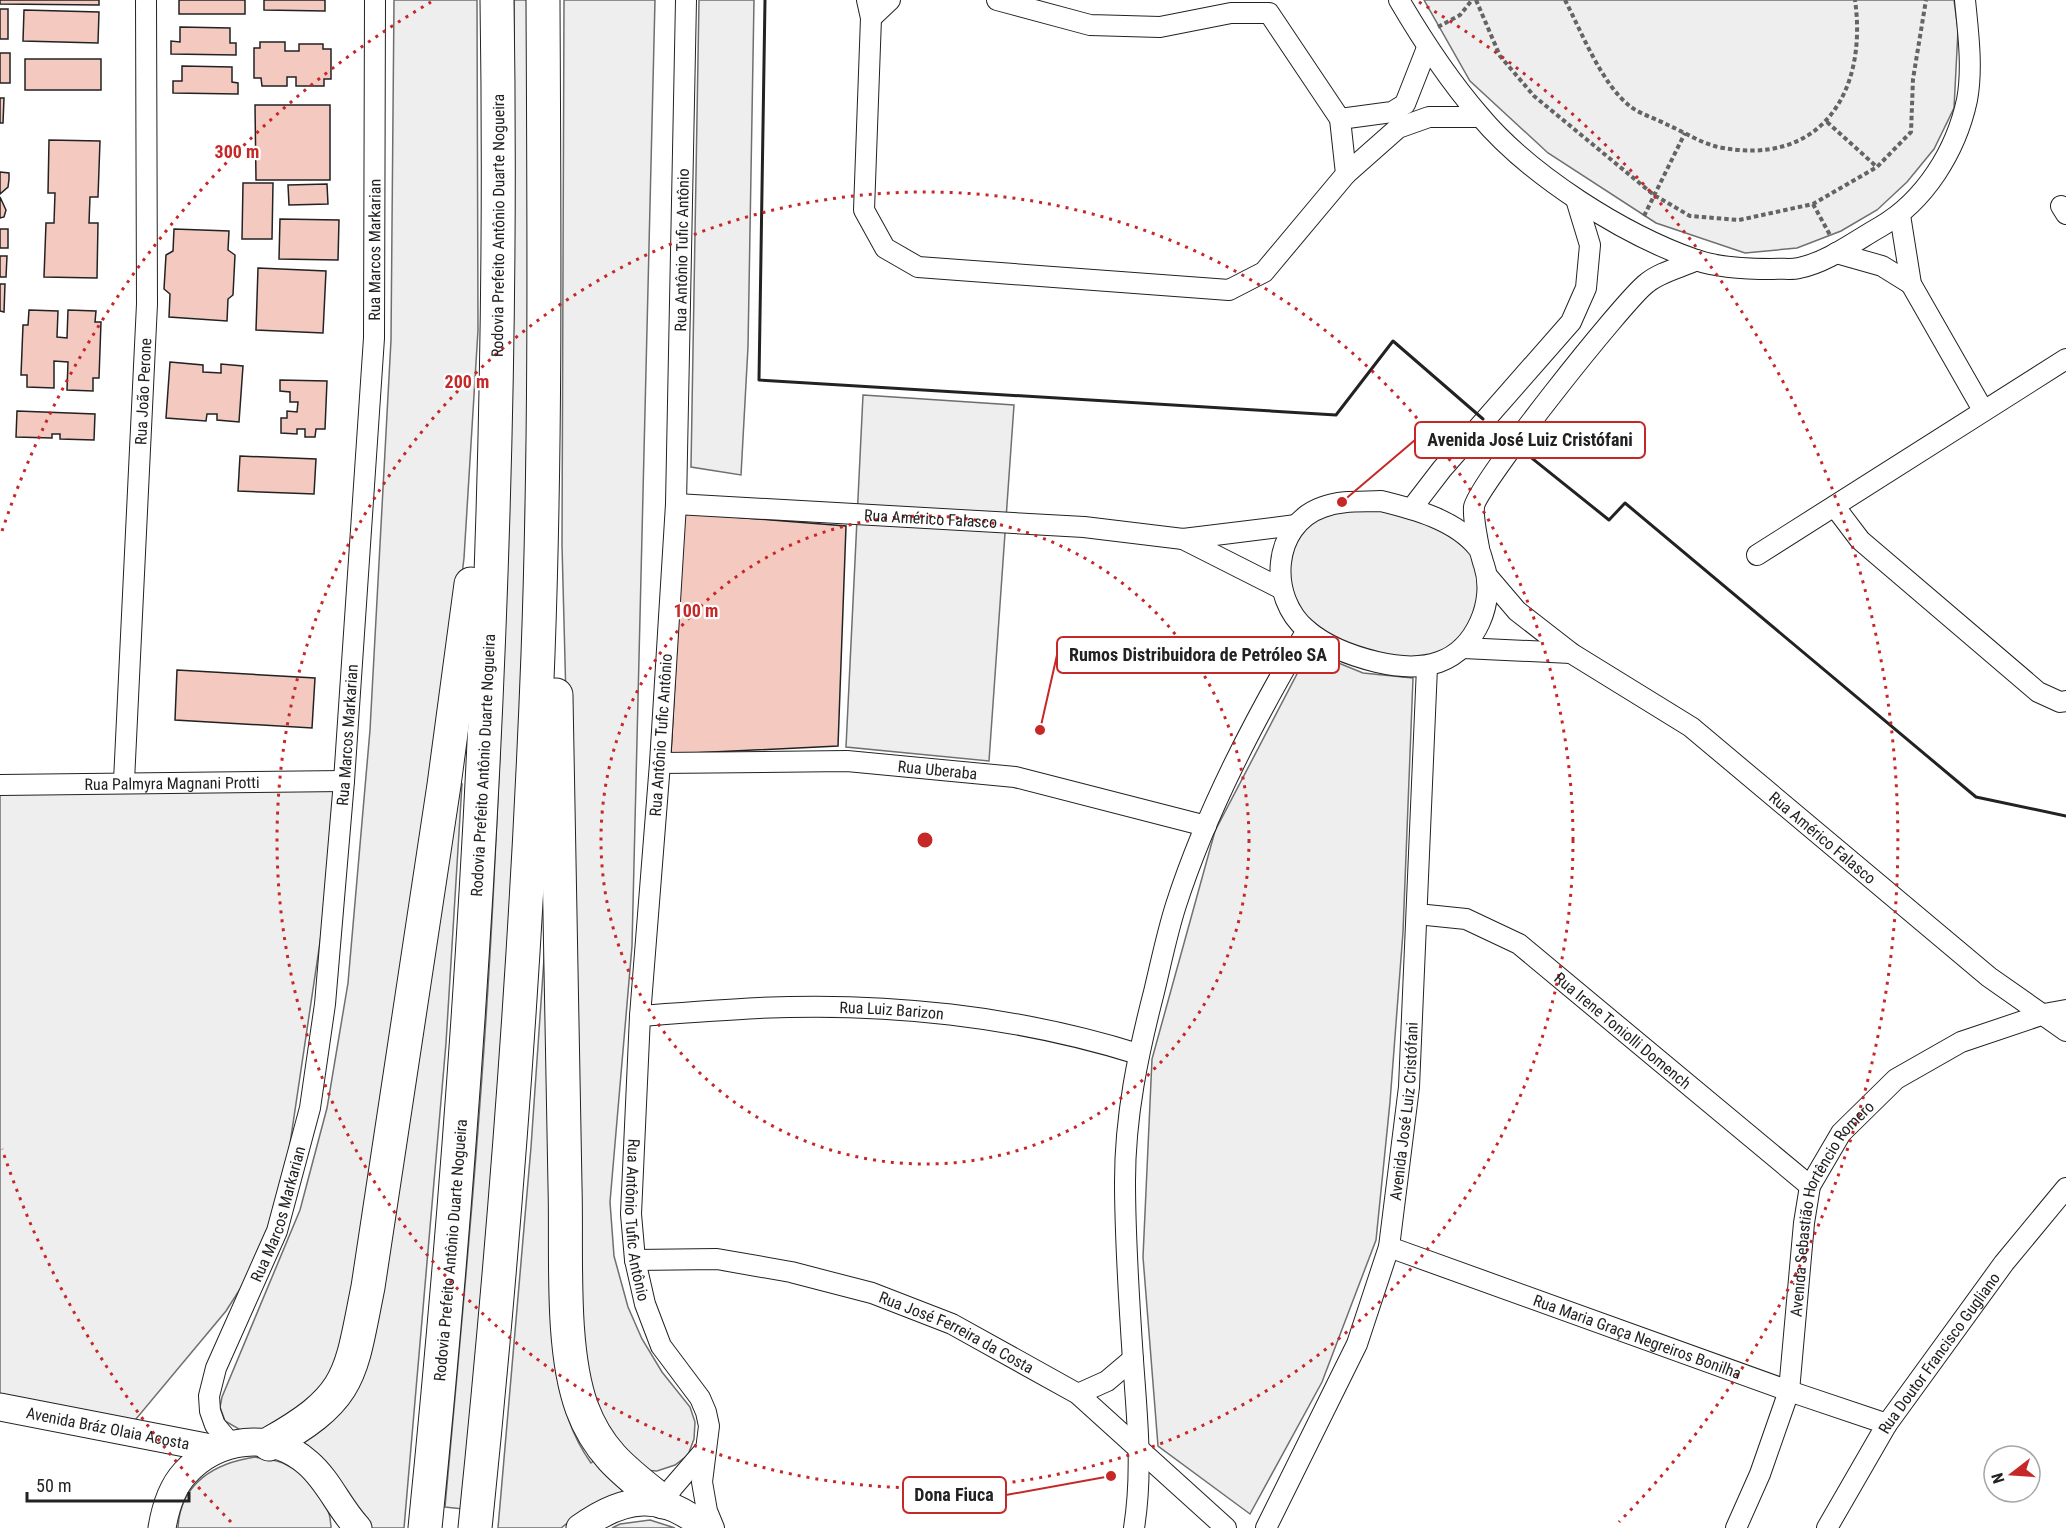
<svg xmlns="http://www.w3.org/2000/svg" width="2066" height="1528" font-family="'Roboto Condensed',sans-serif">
  <rect width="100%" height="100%" fill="#fff"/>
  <path fill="#eee" stroke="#6f6f6f" stroke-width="1.5" d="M 394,0 L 477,0 L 478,330 L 464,558 L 442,741 L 342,1362 L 293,1417 L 249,1435 L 225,1421 L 220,1407 L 222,1397 L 300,1210 L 327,1108 L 348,983 L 370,730 L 391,340 Z
    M 514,0 L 532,0 L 533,90 L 522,712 L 501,1083 L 463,1509 L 445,1507 C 464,1298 484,1089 494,879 C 509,586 515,293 514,0 Z
    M 564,0 L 655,0 L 632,946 L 610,1202 L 614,1256 L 628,1307 L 642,1339 L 662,1372 L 690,1407 L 695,1422 L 694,1439 L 688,1455 L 675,1465 L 657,1471 L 642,1470 L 596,1412 L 583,1355 L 562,545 Z
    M 699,0 L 754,0 L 748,347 L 741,475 L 691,467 Z
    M 1424,0 L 1954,0 L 1958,30 L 1954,108 L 1934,149 L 1907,182 L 1877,210 L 1841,231 L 1797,248 L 1745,253 L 1656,223 L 1548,153 L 1470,81 Z
    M 863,395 L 1014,405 L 989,761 L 846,747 Z
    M 1378,510 L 1416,515 L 1448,532 L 1474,552 L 1482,576 L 1478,618 L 1458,646 L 1426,660 L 1361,652 L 1311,627 L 1288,583 L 1290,544 L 1323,512 Z
    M 1309,651 L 1363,673 L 1413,678 L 1403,932 L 1390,1102 L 1376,1240 L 1322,1382 L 1250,1514 L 1158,1446 L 1143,1257 L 1152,1059 L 1215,831 Z
    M 344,781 L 277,1231 L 226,1311 L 126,1431 L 0,1407 L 0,785 Z
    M 455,783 L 462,784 L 446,1043 L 404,1528 L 370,1528 L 289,1444 L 331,1415 Z
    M 550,872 L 556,1372 C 563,1406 571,1435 591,1463 L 596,1459 L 631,1494 L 586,1509 L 561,1528 L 498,1528 L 531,1147 Z
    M 255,1457 C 264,1459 275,1460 283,1463 C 307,1474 331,1500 331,1528 L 178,1528 C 180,1483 215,1463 255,1457 Z
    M 650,1520 L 675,1528 L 612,1528 L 620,1524 Z"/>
  <path fill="#f3c9c0" stroke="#222" stroke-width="1.5" d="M 0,0 L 99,0 L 99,5 L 0,4 Z
    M 179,0 L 245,0 L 245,14 L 179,14 Z
    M 264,0 L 325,0 L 325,11 L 264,10 Z
    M 0,9 L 8,9 L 8,39 L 0,39 Z
    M 24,10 L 99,12 L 98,43 L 23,41 Z
    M 180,27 L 230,28 L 230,43 L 236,43 L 236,55 L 171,54 L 171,41 L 180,42 Z
    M 260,42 L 285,42 L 285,51 L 299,51 L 299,44 L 323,44 L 323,49 L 331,49 L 331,79 L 324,79 L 324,86 L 296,86 L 296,77 L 287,77 L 287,86 L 262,86 L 261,78 L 254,78 L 254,48 L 260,48 Z
    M 0,53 L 10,53 L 10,83 L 0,83 Z
    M 25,59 L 101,59 L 101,90 L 25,90 Z
    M 182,66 L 232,67 L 232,82 L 238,83 L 238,94 L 173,93 L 173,81 L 182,81 Z
    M 0,98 L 4,98 L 3,123 L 0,123 Z
    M 255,105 L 330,105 L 330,180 L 256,180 Z
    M 49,140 L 100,141 L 98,197 L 90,197 L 89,223 L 98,223 L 97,278 L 44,277 L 46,223 L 54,223 L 55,193 L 48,193 Z
    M 0,172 L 9,173 L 9,179 L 8,187 L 0,194 Z
    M 243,183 L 273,183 L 272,239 L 242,239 Z
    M 327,184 L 328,204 L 289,205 L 288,185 Z
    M 0,197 L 6,210 L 4,217 L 0,218 Z
    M 280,219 L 339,220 L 338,260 L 279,259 Z
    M 0,229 L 8,229 L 8,248 L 0,248 Z
    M 174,229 L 229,231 L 228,250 L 235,255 L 233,295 L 228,299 L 227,321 L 169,317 L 170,294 L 164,289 L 166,255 L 173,251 Z
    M 0,256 L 7,256 L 6,277 L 0,277 Z
    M 258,268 L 326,271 L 323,333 L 256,330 Z
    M 0,284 L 5,284 L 4,312 L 0,311 Z
    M 29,310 L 58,311 L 57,337 L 67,338 L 68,310 L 96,311 L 95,322 L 101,322 L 99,378 L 93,378 L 93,391 L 67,390 L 68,362 L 54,361 L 54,388 L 27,387 L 27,375 L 21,375 L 23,325 L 28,325 Z
    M 170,362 L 203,365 L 203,372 L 221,373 L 221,364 L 243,366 L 239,422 L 217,420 L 217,414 L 207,414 L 206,421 L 166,418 Z
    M 280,380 L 327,381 L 325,429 L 316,429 L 315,437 L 305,437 L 305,429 L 297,429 L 297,434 L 281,433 L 281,418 L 287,418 L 287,411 L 297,412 L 298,402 L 290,402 L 290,392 L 280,391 Z
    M 17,411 L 95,414 L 94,440 L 60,439 L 60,434 L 52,434 L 52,438 L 16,437 Z
    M 240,456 L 316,459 L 314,494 L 238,491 Z
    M 684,513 L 846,526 L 838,746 L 671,754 Z
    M 177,670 L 315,678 L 312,728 L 175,720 Z"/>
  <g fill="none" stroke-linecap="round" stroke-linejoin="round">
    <defs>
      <g id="street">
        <path id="s1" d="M 686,0 L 676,504 L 660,763 L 640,1016 L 631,1214 L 635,1260 L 645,1304 L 661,1346 L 700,1398 L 706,1412 L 709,1426 L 702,1482 L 707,1511 L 714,1528"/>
        <path d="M 867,0 L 871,18 L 864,210 L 885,248 L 918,267 L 1229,290 L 1264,272 L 1346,174 L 1340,119 L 1269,13 L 1231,13 L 1160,27 L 1090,25 L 997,0"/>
        <path d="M 1399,0 C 1423,41 1448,79 1479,115 C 1529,175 1622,234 1696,260 C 1719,268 1748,269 1772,269 C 1781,268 1791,270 1799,268 C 1828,262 1855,241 1880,227 C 1925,201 1956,151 1967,100 C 1973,68 1968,31 1965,0"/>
        <path d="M 871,18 L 890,0"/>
        <path d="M 1340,119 L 1392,112 L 1405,104 L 1427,48"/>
        <path d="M 1346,174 L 1398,128 L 1429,117 L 1480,117"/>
        <path d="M 2061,206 L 2066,214"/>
        <path d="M 1900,215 L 1911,284 L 1983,410"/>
        <path d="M 1836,253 L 1882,266 L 1911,284"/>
        <path d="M 1381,501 C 1414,509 1456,520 1478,548 C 1481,552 1482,560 1484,565 C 1496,601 1476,649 1439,662 C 1419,669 1398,667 1377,662 C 1352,656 1327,647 1307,630 C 1268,598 1271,525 1323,507 C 1342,500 1362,502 1381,501 Z"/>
        <path id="s2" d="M 676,504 L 1084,527 L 1183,539 L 1296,525"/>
        <path d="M 1835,507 L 1860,540 L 2038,692 L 2060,702 L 2066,701"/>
        <path d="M 1412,508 L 1442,469 L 1571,322 L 1586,288 L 1590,245 L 1576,199"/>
        <path d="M 1183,539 L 1282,589"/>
        <path d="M 1479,548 C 1477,536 1473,520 1474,507 C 1476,487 1625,299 1647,283 C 1660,272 1682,267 1697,260"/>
        <path d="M 1757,555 L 2066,359"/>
        <path id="s3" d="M 1488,577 L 1517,611 L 1571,653 L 1691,727 L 1989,977 L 2066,1031"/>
        <path d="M 1463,648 L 1571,653"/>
        <path id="s4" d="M 660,763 L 847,761 L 1015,777 L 1206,826"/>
        <path id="s5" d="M 124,781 L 147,304 L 146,0"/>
        <path id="s6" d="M 0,785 L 344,781"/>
        <path id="s7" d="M 1417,914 L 1466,919 L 1519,944 L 1810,1186"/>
        <path id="s8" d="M 640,1016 C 680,1013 719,1010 759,1008 C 885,1002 1017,1016 1138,1054"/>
        <path id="s9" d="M 1389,1247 L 1789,1391 L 1887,1424"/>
        <path id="s10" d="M 635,1260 L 717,1259 L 791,1272 L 872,1293 L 952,1324 L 1078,1394 L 1226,1528"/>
        <path d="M 1078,1394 L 1107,1381 L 1133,1359"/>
        <path id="s11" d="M 231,1444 L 215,1425 L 210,1411 L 209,1396 L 216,1368 L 277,1231 L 310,1108 L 325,1004 L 344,781 L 374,338 L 375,0"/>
        <path d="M 663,1502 L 673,1487 L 704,1451"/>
        <path d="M 1134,1528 C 1143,1471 1137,1417 1133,1360 C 1129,1301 1125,1241 1125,1181 C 1125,1116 1138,1054 1154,992 C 1161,963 1167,933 1176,905 C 1207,809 1256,717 1307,630"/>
        <path id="s12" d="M 1266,1528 L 1357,1344 L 1389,1247 L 1409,1087 L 1427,667"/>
        <path id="s13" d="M 1736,1528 L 1760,1474 L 1789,1391 L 1804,1223 L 1810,1186 L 1841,1133 L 1896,1079 L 1961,1042 L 2044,1014 L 2066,1010"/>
        <path id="s14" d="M 1827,1528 L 1887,1424 L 2004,1263 L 2066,1188"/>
      </g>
      <g id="secondary">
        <path id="s15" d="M 0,1407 L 216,1449"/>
        <path d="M 162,1528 C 165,1510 172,1487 185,1473 C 217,1438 271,1430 308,1463 C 329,1481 339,1508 358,1528"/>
        <path d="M 580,1528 C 624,1496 662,1491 705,1528"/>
      </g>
      <g id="highway">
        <path d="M 556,695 C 558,859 561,1023 565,1186 C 567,1251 560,1348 582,1408 C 599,1454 627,1473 663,1502"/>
        <path d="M 269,1444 C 353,1397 350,1376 368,1287 L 444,785 L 471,584"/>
        <path id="s16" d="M 425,1528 C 476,1020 505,510 497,0"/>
        <path d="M 475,1528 C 505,1237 527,946 538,654 C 546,436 544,218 543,0"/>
      </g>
    </defs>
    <use href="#street" stroke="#222" stroke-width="22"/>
    <use href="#secondary" stroke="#222" stroke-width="29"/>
    <use href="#highway" stroke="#222" stroke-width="35"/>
    <path stroke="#646464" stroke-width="4" stroke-dasharray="4.5 3" stroke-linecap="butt" d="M 1476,0 L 1500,56 L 1534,96 L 1654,195 L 1690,216 L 1739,220 L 1813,204 L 1877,167 L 1911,132 L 1913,79 L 1926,0
      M 1565,0 C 1582,33 1602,85 1631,107 C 1642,115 1657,119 1668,125 C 1684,132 1701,143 1718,147 C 1820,168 1868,93 1855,0
      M 1438,27 L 1460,15 L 1472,0
      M 1827,122 L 1877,167
      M 1813,204 L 1830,235
      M 1644,216 L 1685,133"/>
    <use href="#street" stroke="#fff" stroke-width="20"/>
    <use href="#secondary" stroke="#fff" stroke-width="27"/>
    <use href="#highway" stroke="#fff" stroke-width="33"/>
    <path stroke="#222" stroke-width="3" d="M 765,0 L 759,380 L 1336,415 L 1393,341 L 1483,419
      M 1490,424 L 1511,441
      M 1518,447 L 1609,520 L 1625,503 L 1976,797 L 2066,816"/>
  </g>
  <g fill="none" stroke="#c62828" stroke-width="3" stroke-dasharray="3 6">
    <circle cx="925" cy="840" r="324"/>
    <circle cx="925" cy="840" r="648"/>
    <path d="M231 1522A973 973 0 0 1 2 1149M2 531A973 973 0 0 1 431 2M1419 2A973 973 0 0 1 1619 1522"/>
  </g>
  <g text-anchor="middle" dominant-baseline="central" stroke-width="4.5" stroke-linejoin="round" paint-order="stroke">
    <g font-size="16" fill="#222" stroke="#fff">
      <text stroke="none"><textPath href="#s16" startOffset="1305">Rodovia Prefeito Antônio Duarte Nogueira</textPath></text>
      <text stroke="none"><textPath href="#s11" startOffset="1222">Rua Marcos Markarian</textPath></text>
      <text transform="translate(682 250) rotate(-89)">Rua Antônio Tufic Antônio</text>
      <text stroke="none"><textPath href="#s5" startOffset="390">Rua João Perone</textPath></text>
      <text stroke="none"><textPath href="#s2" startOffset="255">Rua Américo Falasco</textPath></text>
      <text stroke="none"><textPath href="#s11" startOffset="736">Rua Marcos Markarian</textPath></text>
      <text transform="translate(661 735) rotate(-86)">Rua Antônio Tufic Antônio</text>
      <text stroke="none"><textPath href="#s16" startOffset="765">Rodovia Prefeito Antônio Duarte Nogueira</textPath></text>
      <text stroke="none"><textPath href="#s4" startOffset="278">Rua Uberaba</textPath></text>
      <text stroke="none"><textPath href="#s6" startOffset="172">Rua Palmyra Magnani Protti</textPath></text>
      <text stroke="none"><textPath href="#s3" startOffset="426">Rua Américo Falasco</textPath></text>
      <text stroke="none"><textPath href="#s8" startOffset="252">Rua Luiz Barizon</textPath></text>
      <text stroke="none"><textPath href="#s7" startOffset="243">Rua Irene Toniolli Domench</textPath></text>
      <text stroke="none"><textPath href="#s12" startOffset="444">Avenida José Luiz Cristófani</textPath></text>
      <text stroke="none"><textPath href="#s13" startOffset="339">Avenida Sebastião Hortêncio Romero</textPath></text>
      <text stroke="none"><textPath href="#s11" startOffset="250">Rua Marcos Markarian</textPath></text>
      <text stroke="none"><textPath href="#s1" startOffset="1222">Rua Antônio Tufic Antônio</textPath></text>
      <text stroke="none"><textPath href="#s16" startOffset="279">Rodovia Prefeito Antônio Duarte Nogueira</textPath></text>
      <text stroke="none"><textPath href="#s10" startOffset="334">Rua José Ferreira da Costa</textPath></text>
      <text stroke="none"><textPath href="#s9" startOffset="264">Rua Maria Graça Negreiros Bonilha</textPath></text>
      <text stroke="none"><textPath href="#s14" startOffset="208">Rua Doutor Francisco Gugliano</textPath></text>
      <text stroke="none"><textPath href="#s15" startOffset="110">Avenida Bráz Olaia Acosta</textPath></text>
    </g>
  </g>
  <circle cx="925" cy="840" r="9" fill="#c62828" stroke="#fff" stroke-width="3"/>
  <g font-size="18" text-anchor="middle" font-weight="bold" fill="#c62828" stroke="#fff" stroke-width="4.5" stroke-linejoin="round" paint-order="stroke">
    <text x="237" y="158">300 m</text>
    <text x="467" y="388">200 m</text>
    <text x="696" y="617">100 m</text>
  </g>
  <path fill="none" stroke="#c62828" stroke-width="2" d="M1342 502L1415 440M1040 730L1057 655M1111 1476L1006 1495"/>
  <g fill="#c62828" stroke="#fff" stroke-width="2">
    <circle cx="1342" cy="502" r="6"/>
    <circle cx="1040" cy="730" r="6"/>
    <circle cx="1111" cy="1476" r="6"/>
  </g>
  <g fill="#fff" stroke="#c62828" stroke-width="2">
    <rect x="1415" y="422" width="230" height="36" rx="6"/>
    <rect x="1057" y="637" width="282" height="36" rx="6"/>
    <rect x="903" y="1477" width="103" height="36" rx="6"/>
  </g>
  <g font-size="18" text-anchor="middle" font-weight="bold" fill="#222">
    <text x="1530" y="446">Avenida José Luiz Cristófani</text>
    <text x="1198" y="661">Rumos Distribuidora de Petróleo SA</text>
    <text x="954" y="1501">Dona Fiuca</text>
  </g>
  <g transform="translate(2012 1474) rotate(253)"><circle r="28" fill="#ffffff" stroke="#a7a7a7" stroke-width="1.5"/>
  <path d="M0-4.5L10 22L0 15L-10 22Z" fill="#c62828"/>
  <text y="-9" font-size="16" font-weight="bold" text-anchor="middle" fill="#222222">N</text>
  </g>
  <path d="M27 1492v9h162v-9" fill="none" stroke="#222222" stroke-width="3"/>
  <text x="36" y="1492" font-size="18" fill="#222222" stroke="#ffffff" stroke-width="4.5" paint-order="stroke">50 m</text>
</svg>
